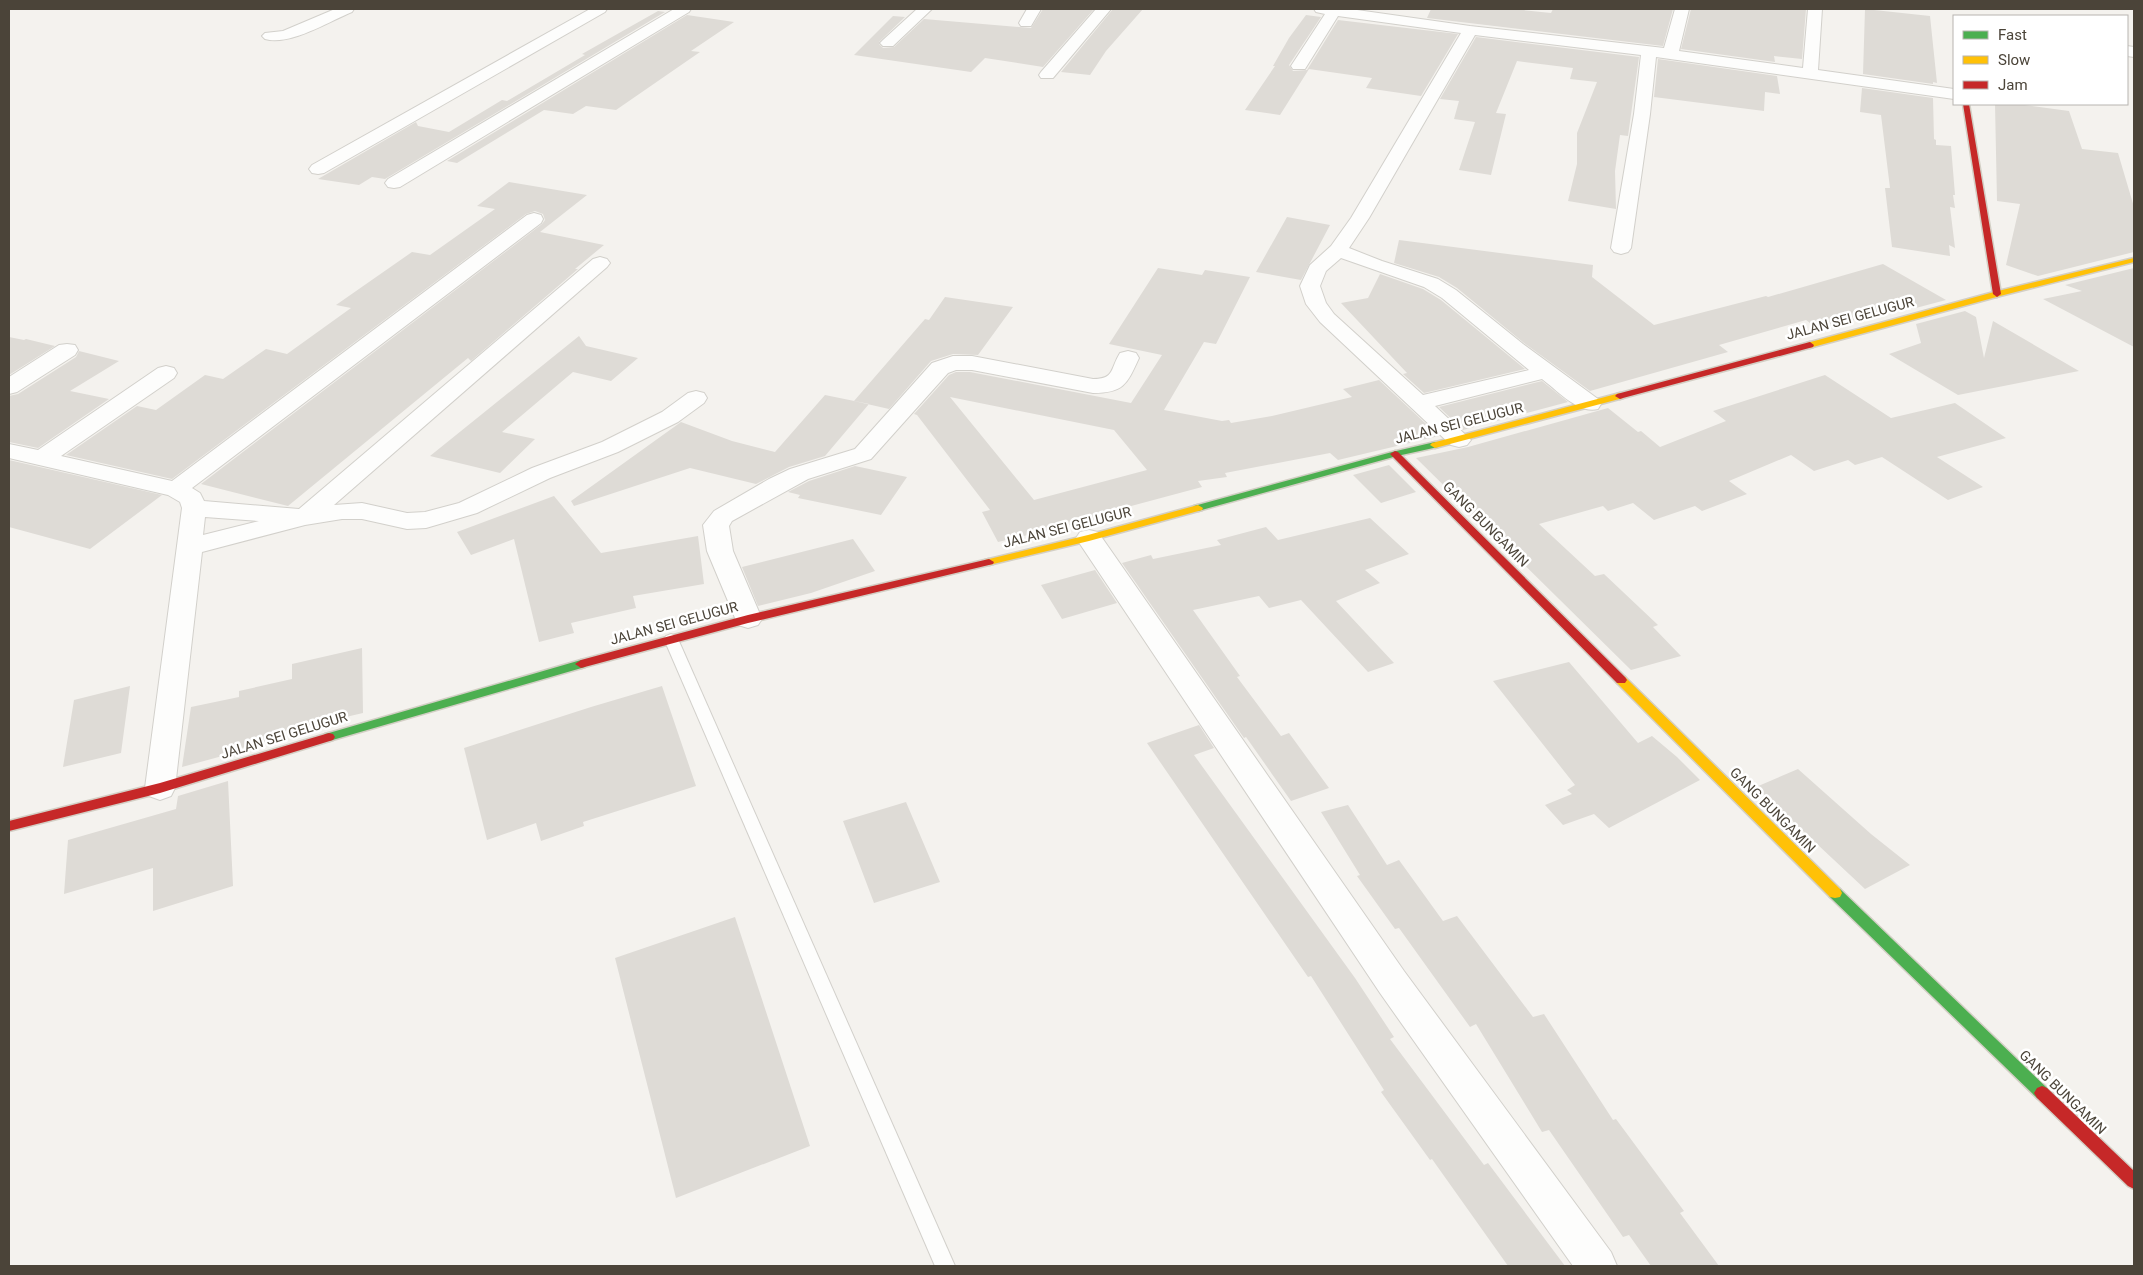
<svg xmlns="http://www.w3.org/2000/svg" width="2143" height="1275" font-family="Roboto,sans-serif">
  <rect width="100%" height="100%" fill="#f4f2ee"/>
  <path fill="#dedbd6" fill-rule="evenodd" d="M 1043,9 L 1094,9 L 1043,67 L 985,58 L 971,72 L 854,55 L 893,16 L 905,17 L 879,42 L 879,44 L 883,48 L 894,47 L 924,19 L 1031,28 Z
    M 1113,9 L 1143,9 L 1106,51 L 1090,75 L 1061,72 Z
    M 1431,9 L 1513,9 L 1551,13 L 1553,9 L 1673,9 L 1663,46 L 1427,18 Z
    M 1691,9 L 1806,9 L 1802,59 L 1774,56 L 1775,62 L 1681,49 Z
    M 1865,9 L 1930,16 L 1937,83 L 1933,82 L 1933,84 L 1863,74 Z
    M 658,11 L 665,12 L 385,179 L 372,177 L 359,185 L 318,179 L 416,122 L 418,126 L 449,132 L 502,100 L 507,101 L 585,55 L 582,54 Z
    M 687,15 L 734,22 L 691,51 L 700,52 L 616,110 L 586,106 L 573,114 L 544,110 L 457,163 L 447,161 Z
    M 1306,15 L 1321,17 L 1289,65 L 1293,71 L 1307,70 L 1338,20 L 1458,34 L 1421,96 L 1366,88 L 1372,78 L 1309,69 L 1280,115 L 1245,110 L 1275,66 L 1273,66 L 1289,38 Z
    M 1476,37 L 1639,57 L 1628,136 L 1620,135 L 1615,171 L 1616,209 L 1568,201 L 1577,164 L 1577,133 L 1597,82 L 1570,79 L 1573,68 L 1517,61 L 1496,113 L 1506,114 L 1491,175 L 1459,170 L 1475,122 L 1454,119 L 1459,101 L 1440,99 Z
    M 1658,59 L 1777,76 L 1780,94 L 1765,92 L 1764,111 L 1654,97 Z
    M 1862,88 L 1933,98 L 1934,139 L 1936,140 L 1936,145 L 1951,146 L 1955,195 L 1953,195 L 1955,208 L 1950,207 L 1955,248 L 1949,245 L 1950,256 L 1892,247 L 1885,188 L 1890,188 L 1881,115 L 1860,112 Z
    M 1995,104 L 2017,104 L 2069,111 L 2082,149 L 2118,153 L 2134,207 L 2134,252 L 2038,276 L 2006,265 L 2020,204 L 1997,201 Z
    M 509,182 L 587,195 L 540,232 L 604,245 L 575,269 L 578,269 L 471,361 L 468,358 L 288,506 L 201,484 L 542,224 L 545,220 L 543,214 L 535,211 L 526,214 L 172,479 L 66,455 L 137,406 L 156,410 L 205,375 L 223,379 L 266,349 L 287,354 L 351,308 L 336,305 L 412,252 L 430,255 L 495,209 L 477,206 Z
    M 1287,217 L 1330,225 L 1301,280 L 1256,272 Z
    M 1399,240 L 1593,265 L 1592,277 L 1654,325 L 1766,296 L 1768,297 L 1883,264 L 1946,300 L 1912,309 L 1911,306 L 1818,329 L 1806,320 L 1719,345 L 1728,352 L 1590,391 L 1524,343 L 1457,288 L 1439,277 L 1394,263 Z
    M 1158,268 L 1202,275 L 1205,270 L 1250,277 L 1216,344 L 1204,342 L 1164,410 L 1222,421 L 1229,420 L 1231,423 L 1272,416 L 1352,397 L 1343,389 L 1379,380 L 1439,436 L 1338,460 L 1330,453 L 1225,473 L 1227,477 L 1198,481 L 1202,487 L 1120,509 L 1122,513 L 998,542 L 982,512 L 990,510 L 917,415 L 914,414 L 949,375 L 956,372 L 970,372 L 1131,403 L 1162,355 L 1109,344 ZM 950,397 L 1114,430 L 1147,470 L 1034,500 Z
    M 2134,268 L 2134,347 L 2043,299 L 2082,291 L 2065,285 Z
    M 1380,274 L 1423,289 L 1441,300 L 1525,369 L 1424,393 L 1403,374 L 1407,373 L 1341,303 L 1368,298 Z
    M 945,297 L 1013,307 L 978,355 L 953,354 L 931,361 L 889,409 L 854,401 L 925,319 L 929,320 Z
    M 1965,311 L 1976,317 L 1984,358 L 1993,321 L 2079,371 L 1958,395 L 1889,354 L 1921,343 L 1916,324 Z
    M 579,336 L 586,346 L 638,358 L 611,381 L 573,372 L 502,432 L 535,439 L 500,473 L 430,456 Z
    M 9,337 L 24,340 L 26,339 L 55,346 L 9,375 Z
    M 79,351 L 119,361 L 70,391 L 109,399 L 38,448 L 9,442 L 9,396 L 18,394 L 76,357 Z
    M 1825,375 L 1891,418 L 1955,403 L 2006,438 L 1937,457 L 1983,487 L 1948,500 L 1882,457 L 1855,465 L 1848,460 L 1814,471 L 1791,455 L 1729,481 L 1747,494 L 1702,511 L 1695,506 L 1654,520 L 1633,503 L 1608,511 L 1603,506 L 1539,524 L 1595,576 L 1604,574 L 1658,625 L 1653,627 L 1681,656 L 1631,670 L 1416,458 L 1468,447 L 1608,408 L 1638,432 L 1641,431 L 1660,447 L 1726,421 L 1713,411 Z
    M 1542,381 L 1568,402 L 1463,430 L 1439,407 Z
    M 825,395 L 869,404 L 825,456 L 789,467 L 756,484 L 690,468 L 574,506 L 571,501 L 681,422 L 732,441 L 775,452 Z
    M 9,460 L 162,495 L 90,549 L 9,527 Z
    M 1389,465 L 1416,492 L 1381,503 L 1353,475 Z
    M 855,466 L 907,477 L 881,515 L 798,498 L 800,495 L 788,492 L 809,481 Z
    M 554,496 L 601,553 L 698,536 L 704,584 L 633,596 L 636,608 L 571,623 L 574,633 L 539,642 L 514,539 L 471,555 L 457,532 Z
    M 1370,518 L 1409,554 L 1365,570 L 1380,583 L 1336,601 L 1394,663 L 1368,672 L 1301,600 L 1269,608 L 1259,596 L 1193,610 L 1240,676 L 1237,677 L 1281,736 L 1289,733 L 1329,788 L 1291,801 L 1246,737 L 1244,738 L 1122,563 L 1151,555 L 1153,559 L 1221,545 L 1217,540 L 1266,527 L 1278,540 Z
    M 853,539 L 875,571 L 811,593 L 758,606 L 742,567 Z
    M 1095,570 L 1117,603 L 1062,619 L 1041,585 Z
    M 362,648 L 363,713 L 281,732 L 281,738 L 226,752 L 226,755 L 182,767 L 191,707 L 239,697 L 239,691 L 292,679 L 292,664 Z
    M 1569,662 L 1638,743 L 1652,736 L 1677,757 L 1700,780 L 1609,828 L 1594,814 L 1563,825 L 1545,805 L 1572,794 L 1567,790 L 1575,785 L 1493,681 Z
    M 130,686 L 121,753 L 63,767 L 74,700 Z
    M 662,686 L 696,786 L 583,822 L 584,826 L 541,841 L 536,823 L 487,840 L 464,748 L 591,707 Z
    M 1199,725 L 1214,748 L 1194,755 L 1355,978 L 1394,1037 L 1390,1039 L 1484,1165 L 1488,1163 L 1565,1266 L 1508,1266 L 1432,1159 L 1430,1160 L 1381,1092 L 1384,1090 L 1311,976 L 1308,977 L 1147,743 Z
    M 1798,769 L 1871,834 L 1910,865 L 1865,889 L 1756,787 Z
    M 228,781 L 233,886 L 153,911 L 153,868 L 64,894 L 68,840 L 176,809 L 178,796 Z
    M 906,802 L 940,882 L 874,903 L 843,821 Z
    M 1348,805 L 1387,865 L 1399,860 L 1443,921 L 1457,916 L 1533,1017 L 1544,1014 L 1613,1120 L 1616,1119 L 1684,1211 L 1680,1213 L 1719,1266 L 1651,1266 L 1629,1235 L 1623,1237 L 1549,1130 L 1542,1132 L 1476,1024 L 1470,1027 L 1399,928 L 1395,929 L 1357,876 L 1360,875 L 1321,812 Z
    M 735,917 L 810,1146 L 676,1198 L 615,958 Z"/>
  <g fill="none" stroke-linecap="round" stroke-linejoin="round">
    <defs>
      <path id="lane" d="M 671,634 L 676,636 L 678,639 L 955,1266 L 935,1266 L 664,639 L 666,636 Z"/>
      <path id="street" d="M 335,9 L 354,9 L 352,12 C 328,22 290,46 265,39 L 262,36 L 265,33 L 283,31 Z
        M 590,9 L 607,9 L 605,12 L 324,173 L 318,174 L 312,173 L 309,169 L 312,165 Z
        M 674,9 L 691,9 L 689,12 L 400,187 L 394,188 L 388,187 L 385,183 L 388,179 Z
        M 917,9 L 932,9 L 893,46 L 883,46 L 880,43 L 883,40 Z
        M 1027,9 L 1041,9 L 1031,26 L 1021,26 L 1019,23 Z
        M 1096,9 L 1111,9 L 1053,78 L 1041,78 L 1039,75 L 1041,72 Z
        M 1314,9 L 1350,9 L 1470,26 L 1664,48 L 1675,9 L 1689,9 L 1679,51 L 1803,68 L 1808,9 L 1822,9 L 1818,70 L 1954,89 L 1954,99 L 1656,57 L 1650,114 L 1631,248 L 1628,252 L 1621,254 L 1614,252 L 1611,248 L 1634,114 L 1641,55 L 1475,35 L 1369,218 L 1349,248 L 1382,261 L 1438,279 L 1456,290 L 1523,344 L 1598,399 L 1601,404 L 1598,409 C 1578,414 1558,391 1542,379 L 1435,406 L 1471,440 L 1467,445 L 1459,447 L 1451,445 L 1320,322 L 1306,304 L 1300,286 L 1310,265 L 1331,246 L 1351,218 L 1461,33 L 1338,16 L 1305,69 L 1293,69 L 1291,66 L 1325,14 L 1316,12 ZM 1341,258 L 1424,287 L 1442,298 L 1529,370 L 1423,395 L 1334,314 L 1326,303 L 1320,286 L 1326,271 Z
        M 2127,46 L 2134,47 L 2134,57 L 2127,56 Z
        M 534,213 L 541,215 L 543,219 L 541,223 L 192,488 L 200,493 L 204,501 L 299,509 L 593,259 L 600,257 L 607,259 L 610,263 L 607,267 L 334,505 L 362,503 L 407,513 L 425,512 L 459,503 L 532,468 L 602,442 L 662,412 L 688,393 L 696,391 L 704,393 L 707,398 L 704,403 L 678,422 L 618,452 L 550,478 L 477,513 L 426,528 L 407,529 L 362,519 L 342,519 L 305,525 L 202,552 L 175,788 L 171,796 L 160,800 L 149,796 L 145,788 L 182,508 L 180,502 L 168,495 L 9,458 L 9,444 L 38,450 L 158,368 L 166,366 L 174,368 L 177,373 L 174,378 L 61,456 L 172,481 L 527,215 ZM 205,517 L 259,521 L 203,535 Z
        M 67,344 L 75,345 L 78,350 L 75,355 L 17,392 L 9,394 L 9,377 L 59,345 Z
        M 1128,351 L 1136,353 L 1139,358 C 1127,384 1124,393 1093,393 L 972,370 L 956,370 L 948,373 L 871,459 L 808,479 L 732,521 L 729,526 L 733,551 L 762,619 L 758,625 L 748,628 L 738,625 L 707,551 L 703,525 L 714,511 L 769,479 L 790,469 L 855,449 L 932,363 L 953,356 L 972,356 L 1093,379 C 1115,379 1110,369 1120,353 Z
        M 1089,530 L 1098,532 L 1404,971 L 1611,1252 L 1617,1266 L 1573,1266 L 1380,993 L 1076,538 L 1080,532 Z"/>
      <path id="fast" d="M 1435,442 L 1438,443 L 1440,445 L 1438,447 L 1397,456 L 1198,511 L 1193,508 L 1194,506 L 1392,452 Z
        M 581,660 L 587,664 L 585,667 L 329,741 L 325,740 L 323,737 L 325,734 L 329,733 Z
        M 1835,888 L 1840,889 L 2047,1088 L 2050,1093 L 2047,1098 L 2042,1100 L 2037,1098 L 1830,897 L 1828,893 L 1830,889 Z"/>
      <path id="slow" d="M 2134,258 L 2134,262 L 2000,296 L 1813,347 L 1810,348 L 1806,345 L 1807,343 L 1994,292 Z
        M 1620,393 L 1623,394 L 1623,398 L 1435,448 L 1430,445 L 1432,443 Z
        M 1198,505 L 1203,508 L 1202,510 L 1089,541 L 989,565 L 984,562 L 985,560 L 1088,535 Z
        M 1621,676 L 1625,677 L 1840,889 L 1842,893 L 1840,897 L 1835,898 L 1830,897 L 1617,683 L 1615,680 Z"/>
      <path id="jam" d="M 1963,104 L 1969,104 L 2001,294 L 1997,297 L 1993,294 Z
        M 1810,342 L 1814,345 L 1813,347 L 1623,398 L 1620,399 L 1615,396 L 1617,394 Z
        M 1395,451 L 1398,452 L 1625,677 L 1627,680 L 1625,683 L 1617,683 L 1392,456 L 1390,454 Z
        M 989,559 L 994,562 L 993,564 L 748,623 L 581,668 L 575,664 L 581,660 L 748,615 Z
        M 329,733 L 333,734 L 335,737 L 333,740 L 160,793 L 9,831 L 9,821 L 160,783 Z
        M 2042,1086 L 2047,1088 L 2134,1171 L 2134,1189 L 2128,1186 L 2037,1098 L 2034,1093 L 2037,1088 Z"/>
    </defs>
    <use href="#lane" stroke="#d2d0cb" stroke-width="2"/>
    <use href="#street" stroke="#d2d0cb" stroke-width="2"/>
    <use href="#fast" stroke="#d3cfc5" stroke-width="3"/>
    <use href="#slow" stroke="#d3cfc5" stroke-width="3"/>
    <use href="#jam" stroke="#d3cfc5" stroke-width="3"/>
    <use href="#lane" fill="#fdfdfc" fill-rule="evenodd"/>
    <use href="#street" fill="#fdfdfc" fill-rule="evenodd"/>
    <use href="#fast" fill="#4caf50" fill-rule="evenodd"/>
    <use href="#slow" fill="#ffc107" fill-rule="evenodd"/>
    <use href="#jam" fill="#c62828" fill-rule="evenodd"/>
  </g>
  <g text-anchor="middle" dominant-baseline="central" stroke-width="5" stroke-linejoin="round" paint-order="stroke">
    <g font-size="14" fill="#4b4439" stroke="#fff">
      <text transform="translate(1850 318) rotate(-15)">JALAN SEI GELUGUR</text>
      <text transform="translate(1459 423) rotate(-14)">JALAN SEI GELUGUR</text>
      <text transform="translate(1486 524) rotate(45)">GANG BUNGAMIN</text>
      <text transform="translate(1067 527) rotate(-14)">JALAN SEI GELUGUR</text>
      <text transform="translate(674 623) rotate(-15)">JALAN SEI GELUGUR</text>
      <text transform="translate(284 735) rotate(-17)">JALAN SEI GELUGUR</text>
      <text transform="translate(1773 810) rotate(45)">GANG BUNGAMIN</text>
      <text transform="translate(2063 1092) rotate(44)">GANG BUNGAMIN</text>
    </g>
  </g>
  <rect width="2143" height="1275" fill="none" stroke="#4b4439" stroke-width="20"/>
  <rect x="1953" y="15" width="175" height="90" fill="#ffffff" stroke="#b7b4b0"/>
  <rect x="1963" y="31" width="25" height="8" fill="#4caf50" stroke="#b7b4b0"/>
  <text x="1998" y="40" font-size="15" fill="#4b4439">Fast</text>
  <rect x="1963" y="56" width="25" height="8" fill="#ffc107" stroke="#b7b4b0"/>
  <text x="1998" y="65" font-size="15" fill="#4b4439">Slow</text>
  <rect x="1963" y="81" width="25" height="8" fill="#c62828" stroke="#b7b4b0"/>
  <text x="1998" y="90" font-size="15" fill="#4b4439">Jam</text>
</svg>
